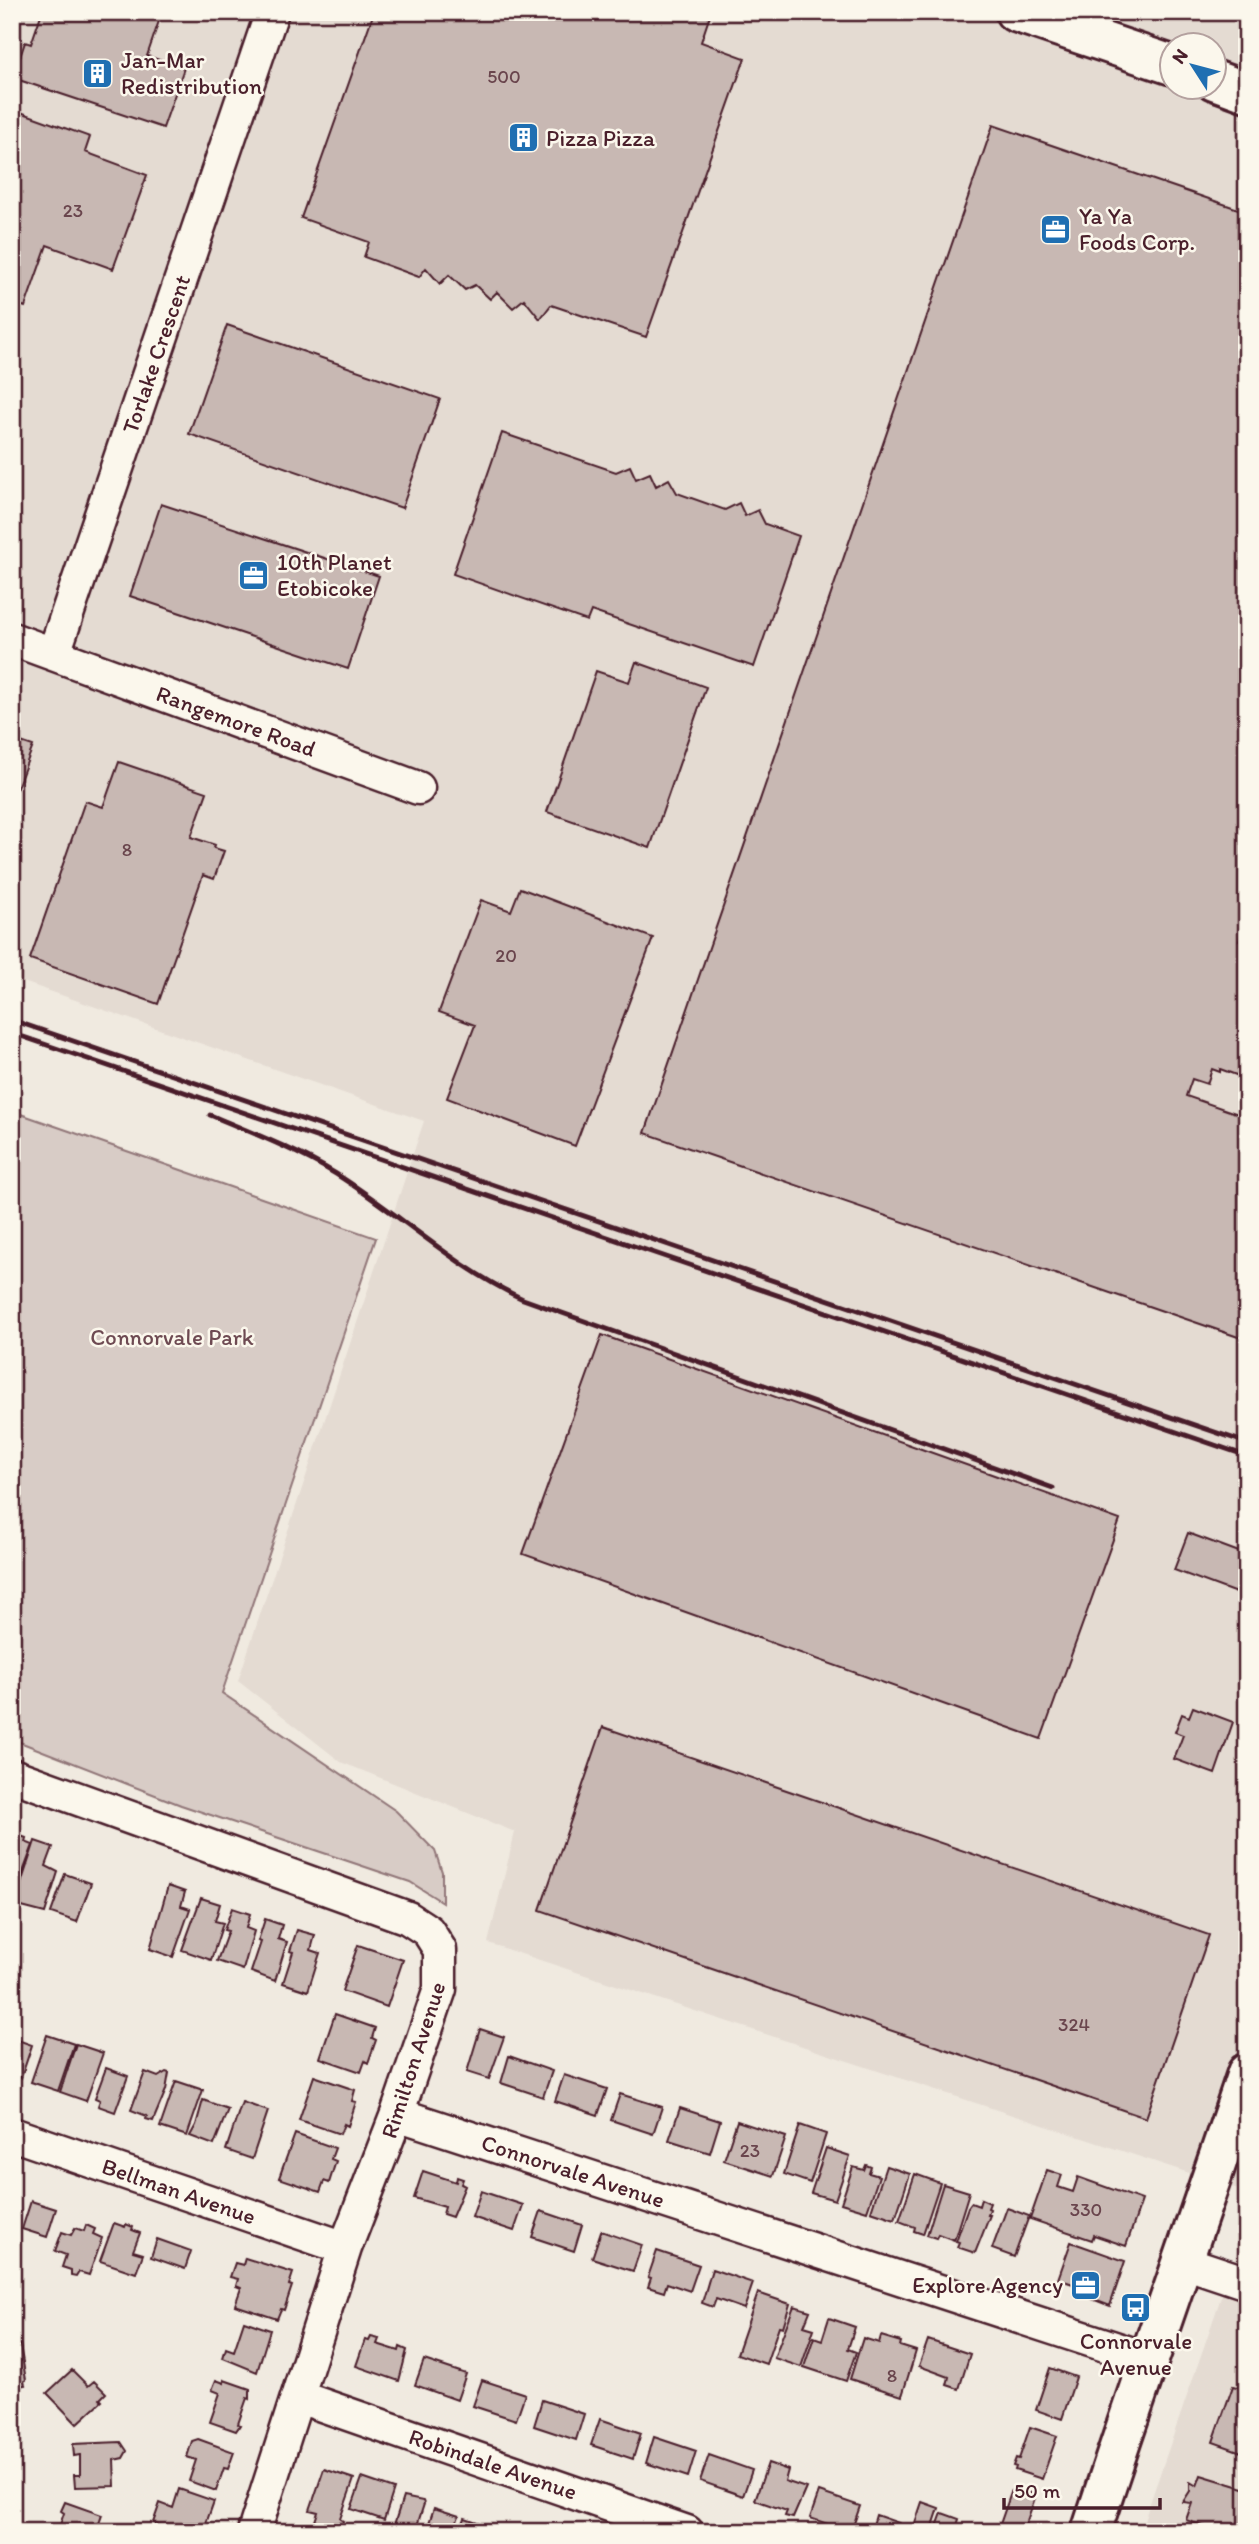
<svg xmlns="http://www.w3.org/2000/svg" width="1259" height="2544" font-family="Itim,sans-serif">
  <rect width="100%" height="100%" fill="#f0eae0"/>
  <filter id="ink" filterUnits="userSpaceOnUse"><feTurbulence type="fractalNoise" baseFrequency=".0143" numOctaves="2"/><feDisplacementMap in="SourceGraphic" scale="14" xChannelSelector="R" yChannelSelector="G"/><feConvolveMatrix kernelMatrix="1 2 1 2 8 2 1 2 1" color-interpolation-filters="sRGB"/></filter>
  <g filter="url(#ink)">
    <path fill="#e4dbd2" fill-rule="evenodd" d="M 12,12 L 1247,12 L 1247,2192 L 488,1943 L 515,1832 L 341,1762 L 238,1681 L 424,1121 L 12,978 ZM 1172,46 L 1214,46 L 1214,88 L 1172,88 Z
      M 1247,2222 L 1247,2532 L 1140,2532 Z"/>
    <path fill="#d8ccc6" stroke="#917678" stroke-width="2" d="M 12,1111 L 376,1238 L 222,1693 L 396,1811 L 435,1851 L 442,1872 L 442,1902 L 410,1882 L 181,1805 L 12,1739 Z"/>
    <path fill="#c8b8b3" stroke="#4a1f2b" stroke-width="2" d="M 42,12 L 162,12 L 147,56 L 184,68 L 163,128 L 13,78 L 25,42 L 31,44 Z
      M 374,12 L 711,12 L 701,42 L 745,58 L 646,337 L 551,305 L 540,319 L 524,299 L 513,308 L 497,292 L 490,299 L 475,285 L 465,290 L 449,275 L 440,284 L 426,268 L 419,277 L 364,257 L 369,242 L 301,218 Z
      M 12,109 L 90,137 L 85,152 L 147,175 L 113,269 L 47,245 L 25,307 L 12,302 Z
      M 993,125 L 1247,212 L 1247,917 L 1239,941 L 1247,944 L 1247,1012 L 1240,1034 L 1247,1036 L 1247,1079 L 1220,1069 L 1220,1072 L 1212,1069 L 1207,1084 L 1192,1079 L 1186,1096 L 1247,1117 L 1247,1147 L 1239,1170 L 1247,1173 L 1247,1340 L 645,1133 Z
      M 227,325 L 440,399 L 402,508 L 189,434 Z
      M 502,433 L 616,472 L 630,466 L 636,479 L 650,473 L 656,486 L 669,479 L 677,493 L 725,510 L 739,503 L 745,516 L 758,510 L 765,524 L 799,536 L 754,667 L 591,611 L 587,621 L 453,574 Z
      M 161,504 L 379,576 L 348,669 L 130,596 Z
      M 636,662 L 706,687 L 650,848 L 547,812 L 596,671 L 629,682 Z
      M 12,739 L 33,746 L 12,801 Z
      M 119,762 L 207,792 L 191,837 L 215,845 L 214,848 L 224,851 L 214,879 L 203,875 L 158,1004 L 30,959 L 85,801 L 103,807 Z
      M 520,888 L 653,938 L 575,1146 L 447,1098 L 475,1025 L 439,1012 L 481,900 L 511,911 Z
      M 602,1335 L 1120,1520 L 1041,1739 L 523,1554 Z
      M 1188,1533 L 1247,1555 L 1247,1597 L 1174,1570 Z
      M 1193,1707 L 1233,1722 L 1215,1774 L 1174,1759 L 1183,1735 L 1175,1732 L 1182,1714 L 1189,1717 Z
      M 603,1727 L 1209,1935 L 1146,2118 L 540,1910 Z
      M 12,1833 L 26,1838 L 25,1842 L 33,1845 L 20,1880 L 12,1878 Z
      M 35,1841 L 53,1847 L 46,1866 L 58,1872 L 45,1913 L 14,1905 Z
      M 65,1874 L 91,1883 L 77,1922 L 51,1913 Z
      M 168,1886 L 185,1892 L 181,1906 L 190,1909 L 173,1957 L 150,1949 Z
      M 201,1898 L 220,1904 L 215,1921 L 223,1923 L 211,1960 L 182,1950 Z
      M 232,1908 L 250,1914 L 246,1928 L 254,1931 L 243,1970 L 217,1961 L 228,1931 L 224,1930 Z
      M 265,1919 L 282,1925 L 278,1939 L 287,1942 L 275,1981 L 251,1972 L 261,1942 L 258,1941 Z
      M 297,1930 L 315,1935 L 311,1950 L 320,1953 L 308,1991 L 283,1983 L 293,1952 L 290,1951 Z
      M 358,1945 L 403,1960 L 387,2007 L 342,1991 Z
      M 335,2014 L 375,2028 L 372,2038 L 376,2040 L 368,2063 L 365,2061 L 361,2072 L 320,2058 Z
      M 480,2029 L 504,2037 L 489,2079 L 467,2072 Z
      M 47,2035 L 74,2044 L 58,2091 L 31,2082 Z
      M 12,2038 L 32,2045 L 21,2078 L 12,2075 Z
      M 76,2044 L 103,2053 L 86,2101 L 60,2092 Z
      M 509,2056 L 552,2071 L 543,2097 L 501,2083 Z
      M 106,2068 L 128,2076 L 115,2112 L 98,2106 L 100,2100 L 95,2098 Z
      M 145,2072 L 158,2077 L 166,2072 L 169,2073 L 166,2090 L 153,2121 L 146,2119 L 147,2116 L 131,2110 Z
      M 564,2075 L 607,2089 L 598,2115 L 555,2101 Z
      M 314,2076 L 355,2090 L 352,2101 L 356,2102 L 348,2126 L 344,2124 L 340,2134 L 299,2120 Z
      M 176,2081 L 203,2090 L 187,2136 L 160,2127 Z
      M 620,2094 L 662,2107 L 653,2134 L 611,2120 Z
      M 203,2100 L 228,2109 L 214,2145 L 190,2136 L 196,2125 Z
      M 242,2102 L 268,2111 L 252,2159 L 226,2150 Z
      M 680,2108 L 720,2121 L 710,2153 L 669,2140 Z
      M 737,2121 L 786,2137 L 773,2176 L 724,2160 Z
      M 800,2125 L 826,2134 L 810,2183 L 784,2174 Z
      M 295,2134 L 335,2148 L 331,2159 L 336,2161 L 329,2183 L 324,2181 L 320,2192 L 279,2178 Z
      M 826,2148 L 850,2156 L 835,2200 L 811,2193 Z
      M 866,2165 L 871,2167 L 869,2173 L 879,2176 L 867,2211 L 841,2203 L 853,2167 L 864,2170 Z
      M 886,2166 L 910,2174 L 895,2219 L 871,2211 Z
      M 1047,2170 L 1062,2175 L 1058,2187 L 1073,2192 L 1078,2177 L 1142,2200 L 1126,2246 L 1094,2235 L 1092,2240 L 1030,2219 Z
      M 423,2171 L 456,2182 L 457,2177 L 463,2179 L 461,2184 L 465,2186 L 452,2217 L 443,2214 L 445,2207 L 414,2198 Z
      M 915,2174 L 940,2183 L 923,2234 L 914,2231 L 915,2227 L 899,2221 Z
      M 943,2184 L 969,2192 L 954,2240 L 938,2234 L 936,2238 L 927,2235 Z
      M 481,2191 L 523,2205 L 514,2231 L 472,2217 Z
      M 981,2199 L 990,2203 L 988,2208 L 990,2209 L 988,2215 L 990,2215 L 975,2253 L 957,2247 L 959,2242 L 956,2241 L 968,2207 L 971,2203 L 979,2206 Z
      M 31,2201 L 56,2209 L 47,2237 L 22,2229 Z
      M 1007,2208 L 1029,2216 L 1014,2257 L 992,2249 Z
      M 541,2211 L 582,2225 L 574,2251 L 532,2237 Z
      M 114,2223 L 125,2227 L 126,2224 L 133,2227 L 132,2230 L 140,2233 L 133,2251 L 143,2254 L 136,2273 L 100,2261 Z
      M 86,2225 L 95,2229 L 93,2234 L 102,2238 L 89,2275 L 79,2272 L 76,2277 L 71,2276 L 71,2270 L 62,2267 L 66,2255 L 55,2251 L 62,2232 L 71,2235 L 75,2228 L 84,2231 Z
      M 601,2231 L 642,2245 L 633,2271 L 592,2258 Z
      M 157,2239 L 191,2251 L 185,2269 L 151,2257 Z
      M 1071,2242 L 1125,2261 L 1110,2306 L 1092,2299 L 1094,2291 L 1058,2279 Z
      M 657,2251 L 699,2265 L 690,2291 L 667,2283 L 664,2292 L 648,2287 L 651,2278 L 648,2277 Z
      M 245,2258 L 293,2273 L 289,2285 L 292,2286 L 284,2310 L 281,2309 L 277,2319 L 235,2305 L 241,2288 L 236,2286 L 238,2279 L 230,2277 L 235,2263 L 243,2265 Z
      M 712,2269 L 753,2283 L 744,2309 L 716,2299 L 713,2307 L 702,2303 Z
      M 758,2293 L 790,2304 L 783,2327 L 779,2326 L 766,2364 L 737,2354 Z
      M 794,2306 L 810,2311 L 804,2326 L 814,2329 L 801,2367 L 774,2358 Z
      M 829,2318 L 855,2327 L 848,2349 L 856,2352 L 846,2381 L 804,2367 L 814,2337 L 822,2340 Z
      M 244,2321 L 270,2330 L 257,2372 L 223,2358 L 226,2348 L 234,2351 Z
      M 881,2336 L 901,2342 L 900,2346 L 916,2351 L 902,2396 L 850,2379 L 863,2338 L 879,2343 Z
      M 371,2337 L 379,2339 L 377,2344 L 399,2351 L 400,2347 L 407,2350 L 399,2381 L 356,2366 L 365,2340 L 369,2341 Z
      M 928,2340 L 970,2354 L 959,2389 L 947,2385 L 949,2377 L 919,2366 Z
      M 20,2345 L 26,2380 L 24,2381 L 25,2385 L 17,2386 L 17,2383 L 12,2383 L 12,2346 Z
      M 424,2360 L 466,2374 L 457,2400 L 415,2385 Z
      M 1050,2368 L 1076,2377 L 1062,2419 L 1036,2410 Z
      M 72,2370 L 88,2386 L 94,2381 L 106,2393 L 100,2399 L 102,2401 L 77,2424 L 47,2393 Z
      M 216,2380 L 224,2383 L 224,2380 L 250,2389 L 250,2399 L 247,2398 L 238,2424 L 240,2425 L 236,2431 L 210,2422 L 220,2393 L 212,2390 Z
      M 482,2380 L 525,2394 L 516,2420 L 473,2406 Z
      M 1233,2386 L 1247,2390 L 1247,2454 L 1213,2442 Z
      M 542,2400 L 584,2414 L 576,2440 L 534,2426 Z
      M 600,2419 L 641,2433 L 633,2459 L 591,2445 Z
      M 1030,2427 L 1057,2436 L 1042,2479 L 1015,2470 L 1016,2467 L 1013,2466 L 1016,2458 L 1019,2459 Z
      M 654,2437 L 696,2451 L 688,2477 L 646,2463 Z
      M 198,2439 L 234,2452 L 228,2469 L 224,2468 L 216,2491 L 189,2481 L 196,2460 L 187,2457 L 192,2441 Z
      M 121,2442 L 127,2451 L 123,2458 L 114,2460 L 115,2486 L 75,2487 L 74,2475 L 80,2475 L 80,2455 L 74,2456 L 73,2444 Z
      M 709,2455 L 752,2470 L 743,2496 L 700,2481 Z
      M 768,2463 L 788,2470 L 785,2481 L 806,2488 L 793,2518 L 785,2516 L 787,2511 L 755,2500 Z
      M 324,2469 L 354,2479 L 340,2519 L 343,2521 L 339,2532 L 312,2530 L 318,2512 L 310,2510 Z
      M 1201,2475 L 1247,2489 L 1247,2532 L 1220,2532 L 1186,2520 L 1192,2503 L 1183,2502 L 1190,2491 L 1190,2482 L 1197,2486 Z
      M 362,2478 L 394,2489 L 384,2520 L 351,2509 Z
      M 1013,2487 L 1036,2495 L 1023,2532 L 993,2532 L 995,2526 L 999,2527 Z
      M 179,2489 L 214,2501 L 203,2532 L 176,2531 L 153,2523 L 160,2503 L 173,2508 Z
      M 819,2492 L 860,2506 L 851,2532 L 810,2518 Z
      M 403,2497 L 423,2501 L 424,2504 L 415,2532 L 404,2532 L 393,2528 Z
      M 65,2502 L 102,2515 L 96,2532 L 54,2532 L 58,2531 L 64,2513 L 61,2511 Z
      M 922,2502 L 939,2508 L 931,2532 L 912,2532 Z
      M 434,2508 L 459,2516 L 453,2532 L 426,2532 Z
      M 942,2513 L 959,2519 L 955,2532 L 935,2532 Z
      M 876,2515 L 899,2523 L 896,2532 L 871,2532 Z
      M 465,2518 L 489,2526 L 488,2532 L 460,2532 Z"/>
    <g fill="none" stroke-linecap="round" stroke-linejoin="round">
      <defs>
        <path id="minor" d="M 12,639 L 418,788
          M 54,653 L 272,12
          M 12,1775 L 408,1918 L 428,1931 L 440,1950 L 440,1989 L 397,2114 L 345,2248 L 254,2532
          M 397,2114 L 1148,2359
          M 12,2134 L 345,2248
          M 1184,2262 L 1247,2283
          M 299,2397 L 687,2532"/>
        <path id="major" d="M 1015,12 L 1172,65
          M 1214,80 L 1247,92
          M 1091,2532 C 1141,2378 1196,2226 1247,2073"/>
      </defs>
      <use href="#minor" stroke="#4a1f2b" stroke-width="37"/>
      <use href="#major" stroke="#4a1f2b" stroke-width="44"/>
      <use href="#minor" stroke="#fbf7ec" stroke-width="32"/>
      <use href="#major" stroke="#fbf7ec" stroke-width="38"/>
      <path stroke="#4a1f2b" stroke-width="5" d="M 12,1020 L 1247,1443
        M 12,1033 L 1247,1456
        M 210,1115 C 253,1133 297,1150 336,1174 C 400,1214 454,1267 523,1299 L 1053,1488"/>
    </g>
  </g>
  <defs>
    <symbol id="building-square" viewBox="-11 -11 22 22"><rect x="-9" y="-9" width="18" height="18" rx="4" fill="#1f6fb2" stroke="#fbf7ec"/><path d="M-4-6H4V6H1V3H-1V6H-4ZM-2.5-4.3h1.7v1.8h-1.7ZM.8-4.3h1.7v1.8H.8ZM-2.5-1h1.7V.8h-1.7ZM.8-1h1.7V.8H.8Z" fill="#fff"/></symbol>
    <symbol id="office-square" viewBox="-11 -11 22 22"><rect x="-9" y="-9" width="18" height="18" rx="4" fill="#1f6fb2" stroke="#fbf7ec"/><path d="M-6-3h4V-5.5h4V-3h4V5H-6ZM-1-4.5V-3h2v-1.5ZM-6 0V1H6V0Z" fill="#fff"/></symbol>
    <symbol id="bus-square" viewBox="-11 -11 22 22"><rect x="-9" y="-9" width="18" height="18" rx="4" fill="#1f6fb2" stroke="#fbf7ec"/><path d="M-5-6H5V4H4V6H2V4H-2V6H-4V4H-5ZM-3.5-4V0h7V-4ZM-3.5 1.2v1.5H-2V1.2ZM2 1.2v1.5H3.5V1.2Z" fill="#fff"/></symbol>
  </defs>
  <g fill-rule="evenodd">
    <use href="#building-square" x="80" y="56" width="35" height="35"/>
    <use href="#building-square" x="506" y="120" width="35" height="35"/>
    <use href="#office-square" x="1038" y="212" width="35" height="35"/>
    <use href="#office-square" x="236" y="558" width="35" height="35"/>
    <use href="#office-square" x="1068" y="2268" width="35" height="35"/>
    <use href="#bus-square" x="1118" y="2290" width="35" height="35"/>
  </g>
  <g text-anchor="middle" dominant-baseline="central" stroke-width="5" stroke-linejoin="round" paint-order="stroke">
    <g font-size="19" fill="#6a454d">
      <text x="504" y="76">500</text>
      <text x="73" y="210">23</text>
      <text x="127" y="849">8</text>
      <text x="506" y="955">20</text>
      <text x="1074" y="2024">324</text>
      <text x="750" y="2150">23</text>
      <text x="1086" y="2209">330</text>
      <text x="892" y="2375">8</text>
    </g>
    <g font-size="23" fill="#4a1f2b" stroke="#fbf7ec" text-anchor="start">
      <text x="121" y="60">Jan-Mar<tspan x="121" dy="26">Redistribution</tspan></text>
      <text x="546" y="138">Pizza Pizza</text>
      <text x="1079" y="216">Ya Ya<tspan x="1079" dy="26">Foods Corp.</tspan></text>
      <text x="277" y="562">10th Planet<tspan x="277" dy="26">Etobicoke</tspan></text>
      <text x="1063" y="2285" text-anchor="end">Explore Agency</text>
      <text x="1136" y="2341" text-anchor="middle">Connorvale<tspan x="1136" dy="26">Avenue</tspan></text>
    </g>
    <g font-size="23" fill="#4a1f2b" stroke="#fbf7ec">
      <text transform="translate(156 354) rotate(-71)">Torlake Crescent</text>
      <text transform="translate(236 721) rotate(20)">Rangemore Road</text>
      <text transform="translate(413 2060) rotate(-72)">Rimilton Avenue</text>
      <text transform="translate(573 2171) rotate(18)">Connorvale Avenue</text>
      <text transform="translate(179 2191) rotate(19)">Bellman Avenue</text>
      <text transform="translate(493 2464) rotate(19)">Robindale Avenue</text>
    </g>
    <g font-size="23" fill="#6e4a52" stroke="#fbf7ec">
      <text x="172" y="1337">Connorvale Park</text>
    </g>
  </g>
  <rect width="1259" height="2544" fill="none" stroke="#fbf7ec" stroke-width="42"/>
  <rect x="21" y="21" width="1217" height="2502" fill="none" stroke="#4a1f2b" stroke-width="2.5" filter="url(#ink)"/>
  <g transform="translate(1193 66) rotate(306)"><circle r="33" fill="#fbf7ec" stroke="#b4a19f" stroke-width="2"/>
  <path d="M0-5L12 26L0 18L-12 26Z" fill="#1f6fb2"/>
  <text y="-10" font-size="19" font-weight="bold" text-anchor="middle" fill="#4a1f2b">N</text>
  </g>
  <path d="M1004 2498v10h156v-10" fill="none" stroke="#4a1f2b" stroke-width="3.5"/>
  <text x="1014" y="2498" font-size="21" fill="#4a1f2b" stroke="#fbf7ec" stroke-width="5" paint-order="stroke">50 m</text>
</svg>
